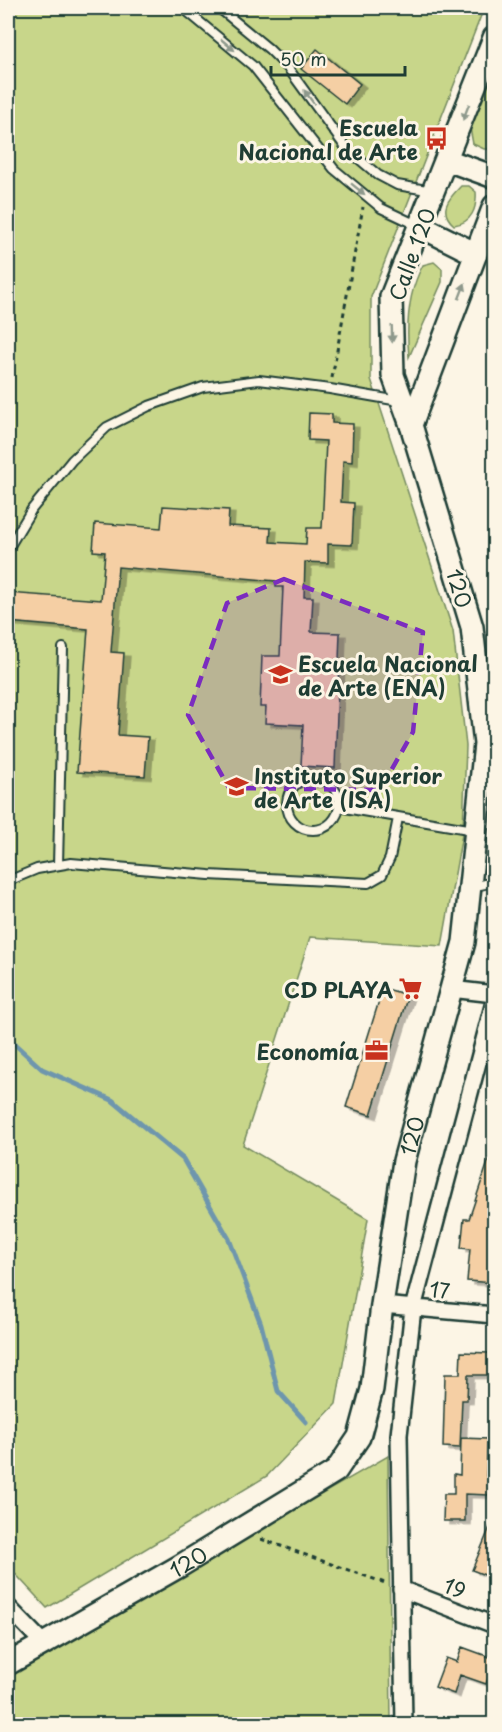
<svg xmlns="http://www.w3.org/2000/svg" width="502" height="1732" font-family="'Playpen Sans',sans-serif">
  <defs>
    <filter id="shadow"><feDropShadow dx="6" dy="3.5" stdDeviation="0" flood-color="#0004"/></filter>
  </defs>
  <rect width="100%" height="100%" fill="#fcf5e5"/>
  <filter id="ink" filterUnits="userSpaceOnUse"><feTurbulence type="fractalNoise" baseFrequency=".0167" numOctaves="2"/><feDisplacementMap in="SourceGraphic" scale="12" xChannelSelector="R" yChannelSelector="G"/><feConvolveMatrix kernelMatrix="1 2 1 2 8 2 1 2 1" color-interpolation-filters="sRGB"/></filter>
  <g filter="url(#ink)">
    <path fill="#c8d68a" stroke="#748a5f" stroke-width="1.5" d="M 8,8 L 484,8 L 371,297 L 371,379 L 453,631 L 466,746 L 463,829 L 442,946 L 310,937 L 243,1145 L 368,1219 L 336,1404 L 267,1476 L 47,1608 L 8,1566 Z
      M 494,67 L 494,149 L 484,149 L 473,144 L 470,128 Z
      M 461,186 L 469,186 L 476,192 C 477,208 472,223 454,225 C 438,211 448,199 461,186 Z
      M 434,262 L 442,269 L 442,282 L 409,357 C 406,326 408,292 423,265 Z
      M 388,1456 L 391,1724 L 8,1724 L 8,1675 Z"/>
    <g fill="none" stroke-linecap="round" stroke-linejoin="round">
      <path stroke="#6e96ad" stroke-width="5" d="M 8,1038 L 42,1069 L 112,1100 L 183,1159 L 229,1239 L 261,1324 L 278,1391 L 306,1422"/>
    </g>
    <path fill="#f5cfa4" stroke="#1f3d34" stroke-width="1.5" filter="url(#shadow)" d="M 317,49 L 360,84 L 345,104 L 301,69 Z
      M 309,413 L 332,414 L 332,423 L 353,424 L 352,462 L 343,461 L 341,502 L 354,503 L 352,545 L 328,544 L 328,563 L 305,562 L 304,597 L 313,597 L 311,632 L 340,633 L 335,768 L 301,766 L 303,725 L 265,723 L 266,707 L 260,707 L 262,656 L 280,656 L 283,587 L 276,587 L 276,581 L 118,567 L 111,652 L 124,653 L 118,735 L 148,737 L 145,776 L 77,772 L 88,629 L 8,622 L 8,593 L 101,600 L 105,552 L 93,551 L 95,523 L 161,528 L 163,506 L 229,510 L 228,526 L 271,528 L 270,542 L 306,544 L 307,528 L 322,528 L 326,441 L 308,440 Z
      M 383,988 L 408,995 L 371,1115 L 346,1107 Z
      M 492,1150 L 495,1150 L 495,1283 L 467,1281 L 470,1249 L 461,1248 L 464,1219 L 469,1219 Z
      M 461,1352 L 489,1353 L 489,1375 L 468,1375 L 467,1400 L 462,1400 L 460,1448 L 443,1447 L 445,1374 L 460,1374 Z
      M 461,1438 L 488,1439 L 486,1476 L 489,1476 L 489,1495 L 465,1494 L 465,1521 L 443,1521 L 444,1494 L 454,1494 L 454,1474 L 460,1475 Z
      M 495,1515 L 495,1579 L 472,1570 Z
      M 462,1647 L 495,1659 L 486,1684 L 460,1675 L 454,1694 L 435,1687 L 446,1658 L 457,1662 Z"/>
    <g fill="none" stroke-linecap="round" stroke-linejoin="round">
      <defs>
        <path id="service" d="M 183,8 L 253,66 L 334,169 L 381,208 L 417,225
          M 219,8 L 269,49 L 288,68 L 346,148 L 378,175 L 397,185 L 433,191
          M 8,549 L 32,509 L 72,460 L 107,427 L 149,406 L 203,387 L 259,380 L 330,389 L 399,401
          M287 804a26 26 0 1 1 52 0a26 26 0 1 1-52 0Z
          M 339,807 L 474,830
          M 58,865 L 63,648
          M 8,881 L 37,869 L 71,863 L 209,875 L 368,883 L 382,875 L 390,858 L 398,818
          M 471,887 L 494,882"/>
        <path id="minor" d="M 451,989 L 494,994
          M 382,1305 L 494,1315
          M 401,1589 L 494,1625
          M 8,1607 L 44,1644
          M 404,1724 L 399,1435 L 413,1308 L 494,1002"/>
        <g id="secondary">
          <path d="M 447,160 L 494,177"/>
          <path d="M 420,226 L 476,254"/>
          <path d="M 411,425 L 494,206"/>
          <path id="s1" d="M 8,1664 L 180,1566 L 336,1471 L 359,1437 L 372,1389 L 382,1305 L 404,1161 L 464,942 L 485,744 L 472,627 L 411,425 L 393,375 L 391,297 L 494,38"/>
        </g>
      </defs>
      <use href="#service" stroke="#1f3d34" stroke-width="12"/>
      <use href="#minor" stroke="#1f3d34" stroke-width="20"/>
      <use href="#secondary" stroke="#1f3d34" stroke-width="26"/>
      <path stroke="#1f3d34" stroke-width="3" stroke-dasharray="4.5 4.5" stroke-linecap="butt" d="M 332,378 L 363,207
        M 261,1539 L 385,1583"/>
      <use href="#service" stroke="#fcf5e5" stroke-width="8"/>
      <use href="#minor" stroke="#fcf5e5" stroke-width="15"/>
      <use href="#secondary" stroke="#fcf5e5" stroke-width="21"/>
    </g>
    <defs><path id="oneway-solid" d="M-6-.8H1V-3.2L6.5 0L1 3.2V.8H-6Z" transform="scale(1.5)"/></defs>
    <g fill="#8e998c">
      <use href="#oneway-solid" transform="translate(228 45) rotate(40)"/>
      <use href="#oneway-solid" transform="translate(309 97) rotate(-126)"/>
      <use href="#oneway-solid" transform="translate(466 112) rotate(111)"/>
      <use href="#oneway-solid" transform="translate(358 189) rotate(39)"/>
      <use href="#oneway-solid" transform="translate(462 291) rotate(-69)"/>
      <use href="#oneway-solid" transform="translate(392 334) rotate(88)"/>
    </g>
  </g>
  <path fill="#7b2cbf" fill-opacity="0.2" stroke="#7b2cbf" stroke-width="4.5" stroke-dasharray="12 8" stroke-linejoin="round" d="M 284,579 L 423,632 L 413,732 L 380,790 L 229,788 L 188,715 L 227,603 Z"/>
  <defs>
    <symbol id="bus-bare" viewBox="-9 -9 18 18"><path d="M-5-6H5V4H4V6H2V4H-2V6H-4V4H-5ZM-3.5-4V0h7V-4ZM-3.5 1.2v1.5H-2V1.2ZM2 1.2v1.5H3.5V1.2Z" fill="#c8321e" stroke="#fcf5e5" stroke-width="2.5" paint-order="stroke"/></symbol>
    <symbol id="school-bare" viewBox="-9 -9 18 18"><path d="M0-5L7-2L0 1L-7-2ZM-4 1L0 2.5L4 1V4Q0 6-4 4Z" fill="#c8321e" stroke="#fcf5e5" stroke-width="2.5" paint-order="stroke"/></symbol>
    <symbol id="university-bare" viewBox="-9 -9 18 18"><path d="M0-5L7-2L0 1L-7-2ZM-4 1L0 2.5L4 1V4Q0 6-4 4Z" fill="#c8321e" stroke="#fcf5e5" stroke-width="2.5" paint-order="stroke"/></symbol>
    <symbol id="supermarket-bare" viewBox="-9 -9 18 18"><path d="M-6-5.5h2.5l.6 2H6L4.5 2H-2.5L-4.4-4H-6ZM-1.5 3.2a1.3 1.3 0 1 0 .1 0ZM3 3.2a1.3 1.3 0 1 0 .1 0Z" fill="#c8321e" stroke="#fcf5e5" stroke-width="2.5" paint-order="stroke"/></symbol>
    <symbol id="office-bare" viewBox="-9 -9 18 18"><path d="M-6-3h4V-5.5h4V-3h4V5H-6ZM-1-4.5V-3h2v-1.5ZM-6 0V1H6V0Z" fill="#c8321e" stroke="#fcf5e5" stroke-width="2.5" paint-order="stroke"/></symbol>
  </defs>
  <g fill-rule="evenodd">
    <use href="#bus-bare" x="420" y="122" width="33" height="33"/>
    <use href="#school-bare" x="264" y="658" width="33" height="33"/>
    <use href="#university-bare" x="220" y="770" width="33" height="33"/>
    <use href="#supermarket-bare" x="394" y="972" width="33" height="33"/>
    <use href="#office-bare" x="360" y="1034" width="33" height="33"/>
  </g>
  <g text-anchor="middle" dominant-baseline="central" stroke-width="6" stroke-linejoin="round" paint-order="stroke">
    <g font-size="21" font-weight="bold" fill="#1f3d34" stroke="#fcf5e5" text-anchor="end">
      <text x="418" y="127">Escuela<tspan x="418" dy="24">Nacional de Arte</tspan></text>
      <text x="298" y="663" text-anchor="start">Escuela Nacional<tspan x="298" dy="24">de Arte (ENA)</tspan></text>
      <text x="254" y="775" text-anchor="start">Instituto Superior<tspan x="254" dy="24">de Arte (ISA)</tspan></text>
      <text x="393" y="989">CD PLAYA</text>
      <text x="359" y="1051">Economía</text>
    </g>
    <g font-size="21" fill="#1f3d34" stroke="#fcf5e5">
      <text transform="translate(411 254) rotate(-70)">Calle 120</text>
      <text transform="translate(460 588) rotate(73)">120</text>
      <text stroke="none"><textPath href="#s1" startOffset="728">120</textPath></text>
      <text transform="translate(440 1289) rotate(5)">17</text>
      <text stroke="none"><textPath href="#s1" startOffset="207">120</textPath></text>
      <text transform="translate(455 1587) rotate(21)">19</text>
    </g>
  </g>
  <rect width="502" height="1732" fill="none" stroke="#fcf5e5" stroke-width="30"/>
  <rect x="15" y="15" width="472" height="1702" fill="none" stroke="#1f3d34" stroke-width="2" filter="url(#ink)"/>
  <path d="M271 66v9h134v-9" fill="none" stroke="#1f3d34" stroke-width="3"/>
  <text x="280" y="66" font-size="18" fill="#1f3d34" stroke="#fcf5e5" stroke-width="4.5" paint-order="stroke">50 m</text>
</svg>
